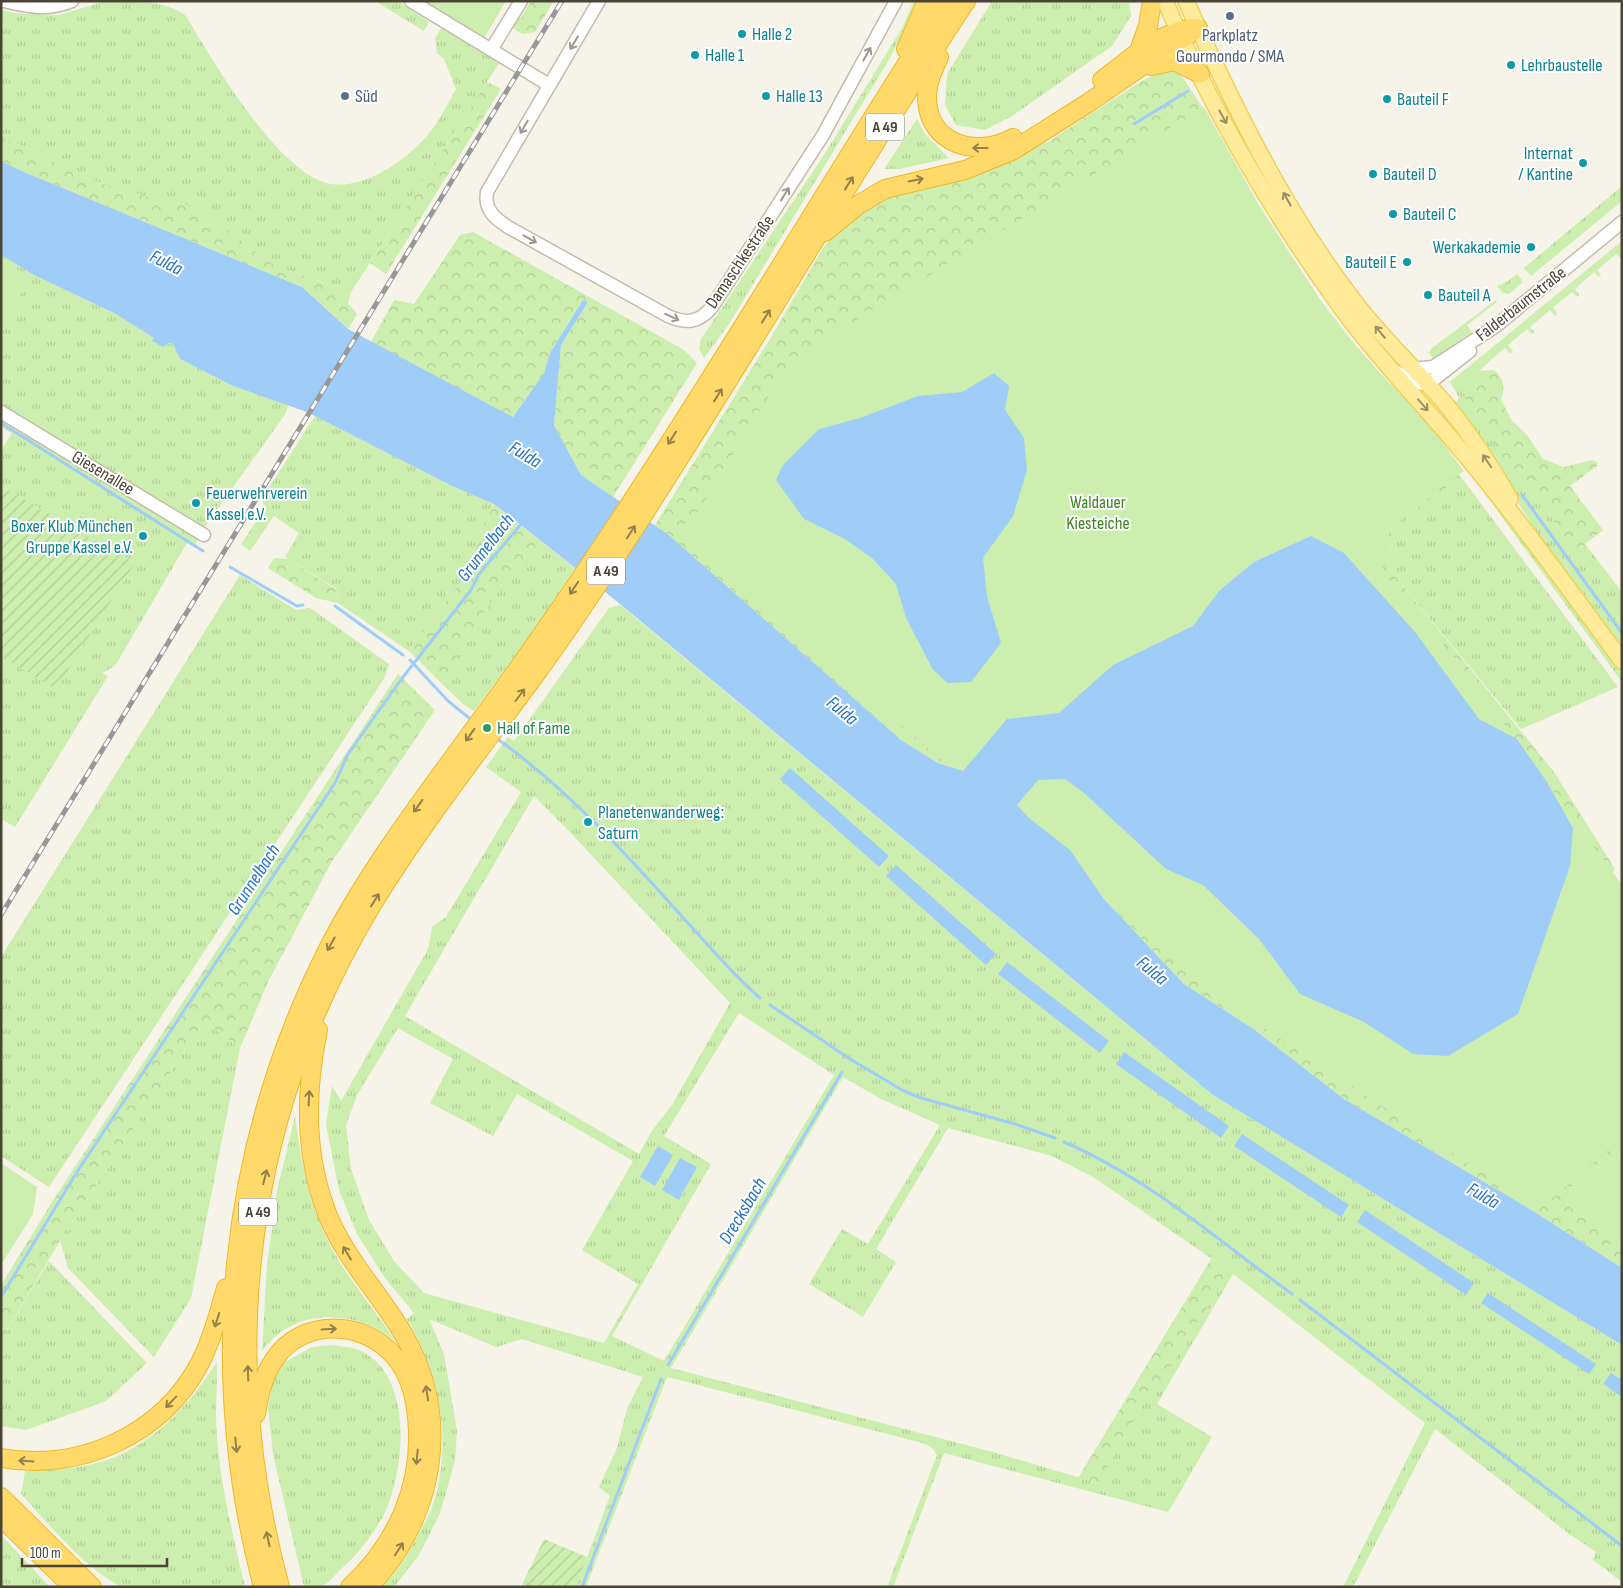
<svg xmlns="http://www.w3.org/2000/svg" width="1623" height="1588" font-family="'Sofia Sans Condensed',sans-serif">
  <defs>
    <pattern id="grass-tufts" width="24" height="20" patternUnits="userSpaceOnUse" patternTransform="scale(1.25)"><rect width="24" height="20" fill="#cceeae"/><path d="M3 7l-1-3M5 7V3M7 7l1-3M15 17l-1-3M17 17v-4M19 17l1-3" fill="none" stroke="#b1cd96"/></pattern>
    <pattern id="forest-crowns" width="20" height="18" patternUnits="userSpaceOnUse" patternTransform="scale(1.25)"><rect width="20" height="18" fill="#cceeae"/><path d="M2 6a3 3 0 1 1 6 0M12 15a3 3 0 1 1 6 0" fill="none" stroke="#b1cd96"/></pattern>
    <pattern id="garden-furrows" width="10" height="10" patternUnits="userSpaceOnUse" patternTransform="scale(1.25)"><rect width="10" height="10" fill="#cceeae"/><path d="M-1 1l2-2M0 10L10 0M9 11l2-2" fill="none" stroke="#b1cd96"/></pattern>
  </defs>
  <rect width="100%" height="100%" fill="#f6f3e9"/>
  <path fill="url(#grass-tufts)" fill-rule="evenodd" d="M 106,1 C 133,1 166,0 186,16 C 212,60 276,169 326,183 C 361,192 404,162 426,137 C 438,124 447,105 456,89 L 444,59 L 437,53 L 435,39 L 441,28 L 500,62 L 351,292 L 275,266 L 198,208 L 125,191 L 79,176 L 30,149 L 1,138 L 1,9 L 14,13 L 59,15 Z
    M 375,1 L 398,1 L 429,22 L 424,31 Z
    M 914,1 L 920,1 L 891,56 L 729,324 L 704,358 L 699,349 L 701,339 L 824,155 L 902,28 Z
    M 992,1 L 1129,1 L 1131,16 L 1112,46 L 1012,116 L 985,130 L 956,125 L 945,105 L 947,74 Z
    M 917,119 L 925,134 L 949,158 L 899,169 L 884,169 Z
    M 1622,186 L 1622,201 L 1531,276 L 1524,268 Z
    M 1622,241 L 1622,259 L 1616,254 L 1597,270 L 1601,275 L 1599,277 L 1594,272 L 1575,289 L 1579,295 L 1577,297 L 1572,292 L 1553,307 L 1557,314 L 1555,316 L 1550,310 L 1530,327 L 1534,332 L 1532,334 L 1527,329 L 1508,345 L 1513,351 L 1510,354 L 1505,348 C 1490,361 1472,374 1464,393 L 1522,488 L 1543,505 L 1574,551 L 1585,544 L 1622,592 L 1622,650 L 1543,544 L 1498,469 L 1455,405 L 1459,397 L 1450,382 Z
    M 1,255 L 34,275 L 114,313 L 154,338 L 153,341 L 173,344 L 180,359 L 233,386 L 288,405 L 286,413 L 204,528 L 194,547 L 187,543 L 115,666 L 102,673 L 108,676 L 15,827 L 1,819 L 1,657 L 56,688 L 135,563 L 1,486 L 1,450 L 12,433 L 1,427 Z
    M 1517,274 L 1523,282 L 1509,294 L 1503,293 L 1497,286 L 1505,283 Z
    M 1496,300 L 1497,302 L 1467,325 L 1472,332 L 1433,359 L 1429,353 L 1432,348 Z
    M 315,416 L 452,486 L 494,504 L 476,540 L 470,569 L 409,651 L 338,603 L 337,589 L 285,557 L 299,533 L 274,516 L 250,551 L 241,544 L 266,507 L 261,500 Z
    M 1464,459 L 1620,669 L 1622,682 L 1461,461 Z
    M 1461,477 L 1618,687 L 1521,729 L 1389,569 L 1392,526 Z
    M 543,543 L 575,568 L 536,627 L 474,711 L 463,704 L 442,684 L 506,577 Z
    M 240,575 L 296,610 L 310,608 L 389,664 L 385,677 L 49,1187 L 1,1156 L 1,957 Z
    M 620,605 L 1213,1095 L 1622,1345 L 1622,1582 L 1593,1560 L 1596,1552 L 1568,1533 L 1435,1429 L 1353,1587 L 1343,1587 L 1425,1423 L 1233,1274 L 1157,1404 L 1212,1437 L 1168,1512 L 944,1453 L 893,1587 L 887,1587 L 937,1455 L 933,1449 L 926,1444 L 667,1377 L 586,1587 L 576,1587 L 610,1496 L 599,1487 L 617,1448 L 627,1409 L 643,1377 L 522,1339 L 496,1347 L 429,1319 L 444,1354 L 457,1431 L 455,1461 L 440,1513 L 419,1555 L 394,1587 L 382,1587 C 397,1573 408,1554 417,1537 C 422,1528 427,1519 431,1510 C 454,1447 441,1375 407,1319 L 414,1313 L 385,1278 L 357,1234 L 339,1190 L 326,1124 L 332,1086 L 341,1101 L 428,949 L 432,927 L 446,917 L 521,792 L 486,767 L 508,737 L 514,741 L 609,608 ZM 534,796 L 568,830 L 730,1003 L 672,1105 L 653,1129 L 639,1154 L 405,1016 ZM 739,1013 L 834,1075 L 664,1361 L 612,1336 L 711,1164 L 664,1136 ZM 398,1028 L 453,1059 L 430,1103 L 493,1136 L 517,1094 L 633,1161 L 582,1250 L 638,1284 L 604,1343 L 424,1293 L 394,1261 L 369,1220 L 351,1169 L 346,1125 L 357,1095 ZM 843,1077 L 881,1099 L 940,1125 L 868,1244 L 842,1229 L 809,1284 L 863,1317 L 896,1262 L 876,1249 L 948,1128 L 1052,1156 L 1093,1177 L 1228,1270 L 1145,1401 L 1097,1483 L 993,1452 L 671,1368 Z
    M 204,1021 L 240,1048 L 191,1298 L 154,1357 L 68,1268 L 60,1241 Z
    M 295,1116 C 301,1158 308,1201 328,1241 C 346,1277 374,1308 396,1342 C 363,1314 314,1307 278,1334 C 272,1339 267,1346 262,1351 L 267,1264 L 277,1191 Z
    M 49,1261 L 147,1363 L 106,1401 L 26,1430 L 1,1426 L 1,1339 Z
    M 335,1345 C 342,1347 353,1347 361,1351 C 413,1376 405,1466 386,1510 C 376,1531 358,1555 340,1570 C 335,1575 327,1585 320,1587 C 315,1588 309,1587 304,1587 L 273,1454 L 268,1407 L 272,1384 L 283,1363 L 312,1347 Z
    M 217,1362 C 217,1380 216,1398 216,1416 C 217,1473 232,1531 245,1587 L 121,1587 C 82,1566 51,1526 21,1494 L 25,1471 C 48,1470 74,1469 97,1463 C 148,1451 190,1404 217,1362 Z
    M 1,1535 L 50,1587 L 1,1587 Z"/>
  <path fill="url(#forest-crowns)" d="M 531,1 L 554,1 L 535,32 L 522,34 L 510,26 L 517,16 L 521,18 Z
    M 1175,66 L 1203,108 L 1272,231 L 1310,292 L 1357,353 L 1426,423 L 1461,477 L 1392,526 L 1389,569 L 1554,772 L 1615,869 L 1589,902 L 1622,1097 L 1622,1155 L 1575,1174 L 1567,1205 L 1622,1243 L 1622,1268 L 1533,1211 L 1344,1099 L 1255,1030 L 1184,984 L 1104,899 L 1070,850 L 1573,828 L 1545,779 L 1517,739 L 964,771 L 938,763 L 901,740 L 669,535 L 655,525 L 770,339 L 823,248 L 839,228 L 876,201 L 904,188 L 969,178 L 1049,141 L 1143,80 Z
    M 487,82 L 501,89 L 386,274 L 370,263 Z
    M 1,138 L 32,150 L 82,177 L 125,191 L 198,208 L 275,266 L 351,292 L 348,303 L 357,314 L 348,329 L 302,287 L 24,172 L 1,161 Z
    M 473,232 L 684,350 L 697,363 L 613,497 L 581,475 L 554,425 L 561,345 L 588,302 L 583,300 L 550,353 L 544,373 L 513,417 L 371,342 L 394,300 L 414,304 L 460,235 Z
    M 1494,370 C 1505,380 1505,386 1501,400 L 1512,421 L 1527,435 L 1543,459 L 1564,467 L 1592,460 L 1597,462 L 1597,466 L 1570,486 L 1603,530 L 1585,544 L 1583,551 L 1578,553 L 1574,551 L 1543,505 L 1522,488 L 1465,398 L 1464,393 L 1468,384 L 1479,371 Z
    M 494,504 L 543,543 L 506,577 L 442,684 L 409,651 L 470,569 L 476,540 Z
    M 274,558 L 288,559 L 337,590 L 338,603 L 316,598 L 268,568 Z
    M 398,674 L 435,710 L 331,863 L 268,982 L 240,1048 L 204,1021 L 60,1241 L 1,1339 L 1,1285 L 52,1202 Z
    M 1211,1259 L 1229,1269 L 1150,1402 L 1145,1401 L 1098,1483 L 1078,1478 Z"/>
  <path fill="#cceeae" d="M 421,1 L 506,1 L 483,40 Z
    M 1204,107 L 1260,207 L 1319,298 L 1351,340 L 1389,383 L 1413,403 L 1464,471 L 1389,526 L 1382,573 L 1468,674 L 1622,885 L 1622,1139 L 1587,1168 L 1622,1155 L 1622,1243 L 1567,1205 L 1573,1181 L 1538,1210 L 1219,998 L 1195,972 L 1155,935 L 1040,834 L 948,765 L 831,666 L 735,577 L 675,531 L 688,522 L 699,510 L 791,360 Z
    M 1,259 L 31,277 L 1,328 Z
    M 1,1163 L 37,1187 L 33,1214 L 1,1265 Z"/>
  <path fill="url(#garden-furrows)" d="M 1,486 L 135,563 L 56,689 L 1,657 Z
    M 544,1539 L 587,1557 L 576,1587 L 521,1587 Z"/>
  <path fill="#a0cdf8" d="M 1,161 L 24,172 L 302,287 L 348,329 L 513,417 L 544,373 L 550,353 L 583,300 L 588,302 L 561,345 L 554,425 L 581,475 L 669,535 L 901,740 L 938,763 L 963,771 L 1007,719 L 1059,713 L 1113,665 L 1193,626 L 1219,591 L 1254,562 L 1311,536 L 1344,553 L 1415,632 L 1479,719 L 1517,739 L 1545,779 L 1573,828 L 1570,866 L 1518,1014 L 1448,1056 L 1413,1054 L 1364,1022 L 1300,994 L 1259,939 L 1203,885 L 1166,869 L 1084,793 L 1065,779 L 1038,780 L 1017,805 L 1029,818 L 1070,850 L 1104,899 L 1184,984 L 1255,1030 L 1344,1099 L 1533,1211 L 1622,1268 L 1622,1345 L 1213,1095 L 592,581 L 494,504 L 452,486 L 307,412 L 233,386 L 180,359 L 173,344 L 169,343 L 163,347 L 152,341 L 154,338 L 114,313 L 34,275 L 1,255 Z
    M 994,373 L 1009,386 L 1005,410 L 1024,438 L 1027,470 L 1013,516 L 983,558 L 987,596 L 1001,643 L 971,682 L 947,683 L 932,668 L 906,618 L 896,584 L 873,559 L 845,539 L 804,519 L 776,480 L 783,465 L 819,429 L 860,418 L 918,396 L 962,392 Z
    M 790,768 L 889,856 L 879,867 L 780,779 Z
    M 896,865 L 996,954 L 986,965 L 886,876 Z
    M 1007,962 L 1109,1041 L 1100,1053 L 998,974 Z
    M 1124,1052 L 1229,1126 L 1221,1138 L 1116,1064 Z
    M 1242,1134 L 1349,1205 L 1341,1217 L 1234,1146 Z
    M 658,1146 L 673,1155 L 655,1186 L 640,1177 Z
    M 680,1158 L 697,1167 L 679,1200 L 662,1190 Z
    M 1365,1210 L 1474,1283 L 1466,1295 L 1357,1222 Z
    M 1488,1293 L 1596,1364 L 1589,1374 L 1481,1303 Z
    M 1611,1373 L 1622,1380 L 1622,1397 L 1603,1384 Z"/>
  <g fill="none" stroke-linecap="round" stroke-linejoin="round">
    <path stroke="#a0cdf8" stroke-width="3" d="M 1134,124 L 1188,91
      M 1,423 L 203,551
      M 1522,495 L 1622,633
      M 230,567 L 297,606 L 303,605
      M 335,606 L 403,655
      M 410,660 L 448,701 L 473,721
      M 496,738 C 568,789 628,856 687,922 C 711,948 733,975 760,998
      M 770,1005 L 850,1059 L 902,1090 L 921,1098 L 1015,1124 L 1055,1138
      M 1064,1142 C 1148,1178 1219,1241 1292,1294
      M 1,1297 L 77,1172 L 335,783 L 348,754 L 400,681 L 471,590 L 479,574 L 522,523
      M 1300,1300 L 1622,1546
      M 668,1365 L 842,1072
      M 582,1587 L 661,1379"/>
    <defs>
      <path id="minor" d="M 4,1 C 28,7 48,11 72,1
        M 411,1 L 549,85
        M 599,1 L 487,192 C 484,209 494,218 508,227 L 668,316 C 686,324 699,323 712,307 L 823,135 L 896,1
        M 491,50 L 521,1
        M 1412,369 L 1433,367 L 1496,326 L 1622,222
        M 1397,372 L 1414,383 L 1428,384 L 1470,351
        M 1,412 L 204,535"/>
      <path id="major" d="M 1165,1 C 1211,108 1272,212 1340,306 C 1378,359 1424,405 1465,455 C 1520,521 1571,592 1622,661
        M 1186,1 C 1233,105 1284,210 1354,301 C 1383,339 1418,371 1449,408 C 1472,437 1492,467 1510,499"/>
      <path id="highway" d="M 906,49 L 927,1
        M 1139,51 L 1148,26 L 1152,1
        M 939,57 C 933,70 927,83 927,98 C 928,145 977,158 1013,138
        M 1151,66 L 1175,61 L 1200,74
        M 1102,80 C 1134,57 1152,35 1193,28
        M 825,232 L 858,205 L 885,189 L 965,170 L 1012,151 L 1088,103 L 1198,28
        M 318,1030 C 305,1093 304,1155 328,1216 C 346,1259 377,1291 401,1330 C 453,1415 436,1516 369,1587
        M 256,1414 C 259,1395 263,1376 274,1360 C 301,1318 364,1319 395,1357 C 409,1373 415,1395 417,1417 C 424,1482 398,1543 350,1587
        M 1,1458 C 80,1472 162,1435 200,1363 C 212,1339 219,1313 226,1288
        M 1,1497 L 92,1587
        M 1,1517 L 73,1587
        M 263,1587 C 206,1371 227,1149 328,949 C 369,869 425,797 477,725 C 524,662 568,598 611,533 C 727,359 833,177 947,1
        M 280,1587 C 216,1351 246,1113 373,903 C 422,823 480,750 535,675 C 565,634 593,592 621,549 C 739,369 847,181 966,1"/>
    </defs>
    <use href="#minor" stroke="#c3bcaa" stroke-width="15"/>
    <use href="#major" stroke="#f0d15c" stroke-width="18"/>
    <use href="#highway" stroke="#eeb72b" stroke-width="20"/>
    <use href="#minor" stroke="#fff" stroke-width="12"/>
    <use href="#major" stroke="#ffeb99" stroke-width="15"/>
    <use href="#highway" stroke="#ffda6b" stroke-width="18"/>
    <defs>
      <path id="rail" d="M 1,915 L 562,1"/>
    </defs>
    <use href="#rail" stroke="#989898" stroke-width="5"/>
    <use href="#rail" stroke="#fff" stroke-width="3" stroke-dasharray="9" stroke-linecap="butt"/>
  </g>
  <defs><path id="oneway-shaft" d="M-6 0H5M1.5-3L5.5 0L1.5 3" fill="none" stroke-width="1.6" stroke-linecap="round" stroke-linejoin="round" transform="scale(1.25)"/></defs>
  <g stroke="#9c9890">
    <use href="#oneway-shaft" transform="translate(574 43) rotate(121)"/>
    <use href="#oneway-shaft" transform="translate(867 54) rotate(-61)"/>
    <use href="#oneway-shaft" transform="translate(524 127) rotate(120)"/>
    <use href="#oneway-shaft" transform="translate(785 194) rotate(-58)"/>
    <use href="#oneway-shaft" transform="translate(530 239) rotate(29)"/>
    <use href="#oneway-shaft" transform="translate(672 317) rotate(25)"/>
  </g>
  <g stroke="#9c8f63">
    <use href="#oneway-shaft" transform="translate(1223 117) rotate(61)"/>
    <use href="#oneway-shaft" transform="translate(1287 199) rotate(-119)"/>
    <use href="#oneway-shaft" transform="translate(1380 332) rotate(-130)"/>
    <use href="#oneway-shaft" transform="translate(1423 405) rotate(49)"/>
    <use href="#oneway-shaft" transform="translate(1487 461) rotate(-124)"/>
  </g>
  <g stroke="#93804b">
    <use href="#oneway-shaft" transform="translate(980 148) rotate(180)"/>
    <use href="#oneway-shaft" transform="translate(916 180) rotate(-12)"/>
    <use href="#oneway-shaft" transform="translate(849 183) rotate(-58)"/>
    <use href="#oneway-shaft" transform="translate(766 316) rotate(-58)"/>
    <use href="#oneway-shaft" transform="translate(718 395) rotate(-58)"/>
    <use href="#oneway-shaft" transform="translate(672 438) rotate(122)"/>
    <use href="#oneway-shaft" transform="translate(631 532) rotate(-57)"/>
    <use href="#oneway-shaft" transform="translate(574 588) rotate(124)"/>
    <use href="#oneway-shaft" transform="translate(520 695) rotate(-53)"/>
    <use href="#oneway-shaft" transform="translate(470 735) rotate(126)"/>
    <use href="#oneway-shaft" transform="translate(418 806) rotate(126)"/>
    <use href="#oneway-shaft" transform="translate(375 900) rotate(-58)"/>
    <use href="#oneway-shaft" transform="translate(331 944) rotate(119)"/>
    <use href="#oneway-shaft" transform="translate(309 1098) rotate(-87)"/>
    <use href="#oneway-shaft" transform="translate(265 1177) rotate(-76)"/>
    <use href="#oneway-shaft" transform="translate(347 1253) rotate(-121)"/>
    <use href="#oneway-shaft" transform="translate(217 1320) rotate(108)"/>
    <use href="#oneway-shaft" transform="translate(329 1329) rotate(-3)"/>
    <use href="#oneway-shaft" transform="translate(248 1373) rotate(-92)"/>
    <use href="#oneway-shaft" transform="translate(427 1393) rotate(-99)"/>
    <use href="#oneway-shaft" transform="translate(171 1402) rotate(134)"/>
    <use href="#oneway-shaft" transform="translate(236 1445) rotate(84)"/>
    <use href="#oneway-shaft" transform="translate(417 1457) rotate(96)"/>
    <use href="#oneway-shaft" transform="translate(26 1461) rotate(-176)"/>
    <use href="#oneway-shaft" transform="translate(268 1539) rotate(-102)"/>
    <use href="#oneway-shaft" transform="translate(399 1549) rotate(-57)"/>
  </g>
  <g fill="#5c6f8a" stroke="#fff" stroke-width="2">
    <circle cx="1230" cy="16" r="5"/>
    <circle cx="345" cy="96" r="5"/>
  </g>
  <g fill="#0f9aa8" stroke="#fff" stroke-width="2">
    <circle cx="742" cy="34" r="5"/>
    <circle cx="695" cy="55" r="5"/>
    <circle cx="1511" cy="65" r="5"/>
    <circle cx="766" cy="96" r="5"/>
    <circle cx="1387" cy="99" r="5"/>
    <circle cx="1583" cy="163" r="5"/>
    <circle cx="1373" cy="174" r="5"/>
    <circle cx="1393" cy="214" r="5"/>
    <circle cx="1531" cy="247" r="5"/>
    <circle cx="1407" cy="262" r="5"/>
    <circle cx="1428" cy="295" r="5"/>
    <circle cx="196" cy="503" r="5"/>
    <circle cx="143" cy="536" r="5"/>
    <circle cx="588" cy="822" r="5"/>
  </g>
  <circle fill="#2e9e5b" stroke="#fff" stroke-width="2" cx="487" cy="728" r="5"/>
  <g text-anchor="middle" dominant-baseline="central" stroke-width="4" stroke-linejoin="round" paint-order="stroke">
    <g fill="#fff" stroke="#817c72" stroke-width="1">
      <rect x="866" y="113.5" width="38" height="27" rx="4"/>
      <rect x="587" y="557.5" width="38" height="27" rx="4"/>
      <rect x="239" y="1198.5" width="38" height="27" rx="4"/>
    </g>
    <g font-size="16" font-weight="bold" fill="#4b4436">
      <text x="885" y="127">A 49</text>
      <text x="606" y="571">A 49</text>
      <text x="258" y="1212">A 49</text>
    </g>
    <g font-size="18" fill="#0d838f" stroke="#fff" text-anchor="start">
      <text x="752" y="34">Halle 2</text>
      <text x="705" y="55">Halle 1</text>
      <text x="1521" y="65">Lehrbaustelle</text>
      <text x="776" y="96">Halle 13</text>
      <text x="1397" y="99">Bauteil F</text>
      <text x="1573" y="153" text-anchor="end">Internat<tspan x="1573" dy="21">/ Kantine</tspan></text>
      <text x="1383" y="174">Bauteil D</text>
      <text x="1403" y="214">Bauteil C</text>
      <text x="1521" y="247" text-anchor="end">Werkakademie</text>
      <text x="1397" y="262" text-anchor="end">Bauteil E</text>
      <text x="1438" y="295">Bauteil A</text>
      <text x="206" y="493">Feuerwehrverein<tspan x="206" dy="21">Kassel e.V.</tspan></text>
      <text x="133" y="526" text-anchor="end">Boxer Klub München<tspan x="133" dy="21">Gruppe Kassel e.V.</tspan></text>
      <text x="598" y="812">Planetenwanderweg:<tspan x="598" dy="21">Saturn</tspan></text>
    </g>
    <g font-size="18" fill="#4e5e75" stroke="#fff">
      <text x="1230" y="35">Parkplatz<tspan x="1230" dy="21">Gourmondo / SMA</tspan></text>
      <text x="355" y="96" text-anchor="start">Süd</text>
    </g>
    <g font-size="18" fill="#4b4436" stroke="#fff">
      <text transform="translate(740 262) rotate(-56)">Damaschkestraße</text>
      <text transform="translate(1521 304) rotate(-38)">Falderbaumstraße</text>
      <text transform="translate(103 473) rotate(31)">Giesenallee</text>
    </g>
    <g font-size="18" fill="#3f8422" stroke="#fff">
      <text x="1098" y="502">Waldauer<tspan x="1098" dy="21">Kiesteiche</tspan></text>
    </g>
    <g font-size="18" fill="#27864d" stroke="#fff" text-anchor="start">
      <text x="497" y="728">Hall of Fame</text>
    </g>
    <g font-size="19" font-style="italic" fill="#2372c3" stroke="#fff">
      <text transform="translate(166 263) rotate(26)">Fulda</text>
      <text transform="translate(525 455) rotate(31)">Fulda</text>
      <text transform="translate(486 548) rotate(-52)">Grunnelbach</text>
      <text transform="translate(842 711) rotate(40)">Fulda</text>
      <text transform="translate(254 880) rotate(-57)">Grunnelbach</text>
      <text transform="translate(1152 971) rotate(40)">Fulda</text>
      <text transform="translate(1483 1196) rotate(30)">Fulda</text>
      <text transform="translate(743 1211) rotate(-59)">Drecksbach</text>
    </g>
  </g>
  <rect width="1623" height="1588" fill="none" stroke="#4b4436" stroke-width="5"/>
  <path d="M22 1558v8h145v-8" fill="none" stroke="#4b4436" stroke-width="2.5"/>
  <text x="30" y="1558" font-size="15" fill="#4b4436" stroke="#ffffff" stroke-width="4" paint-order="stroke">100 m</text>
</svg>
